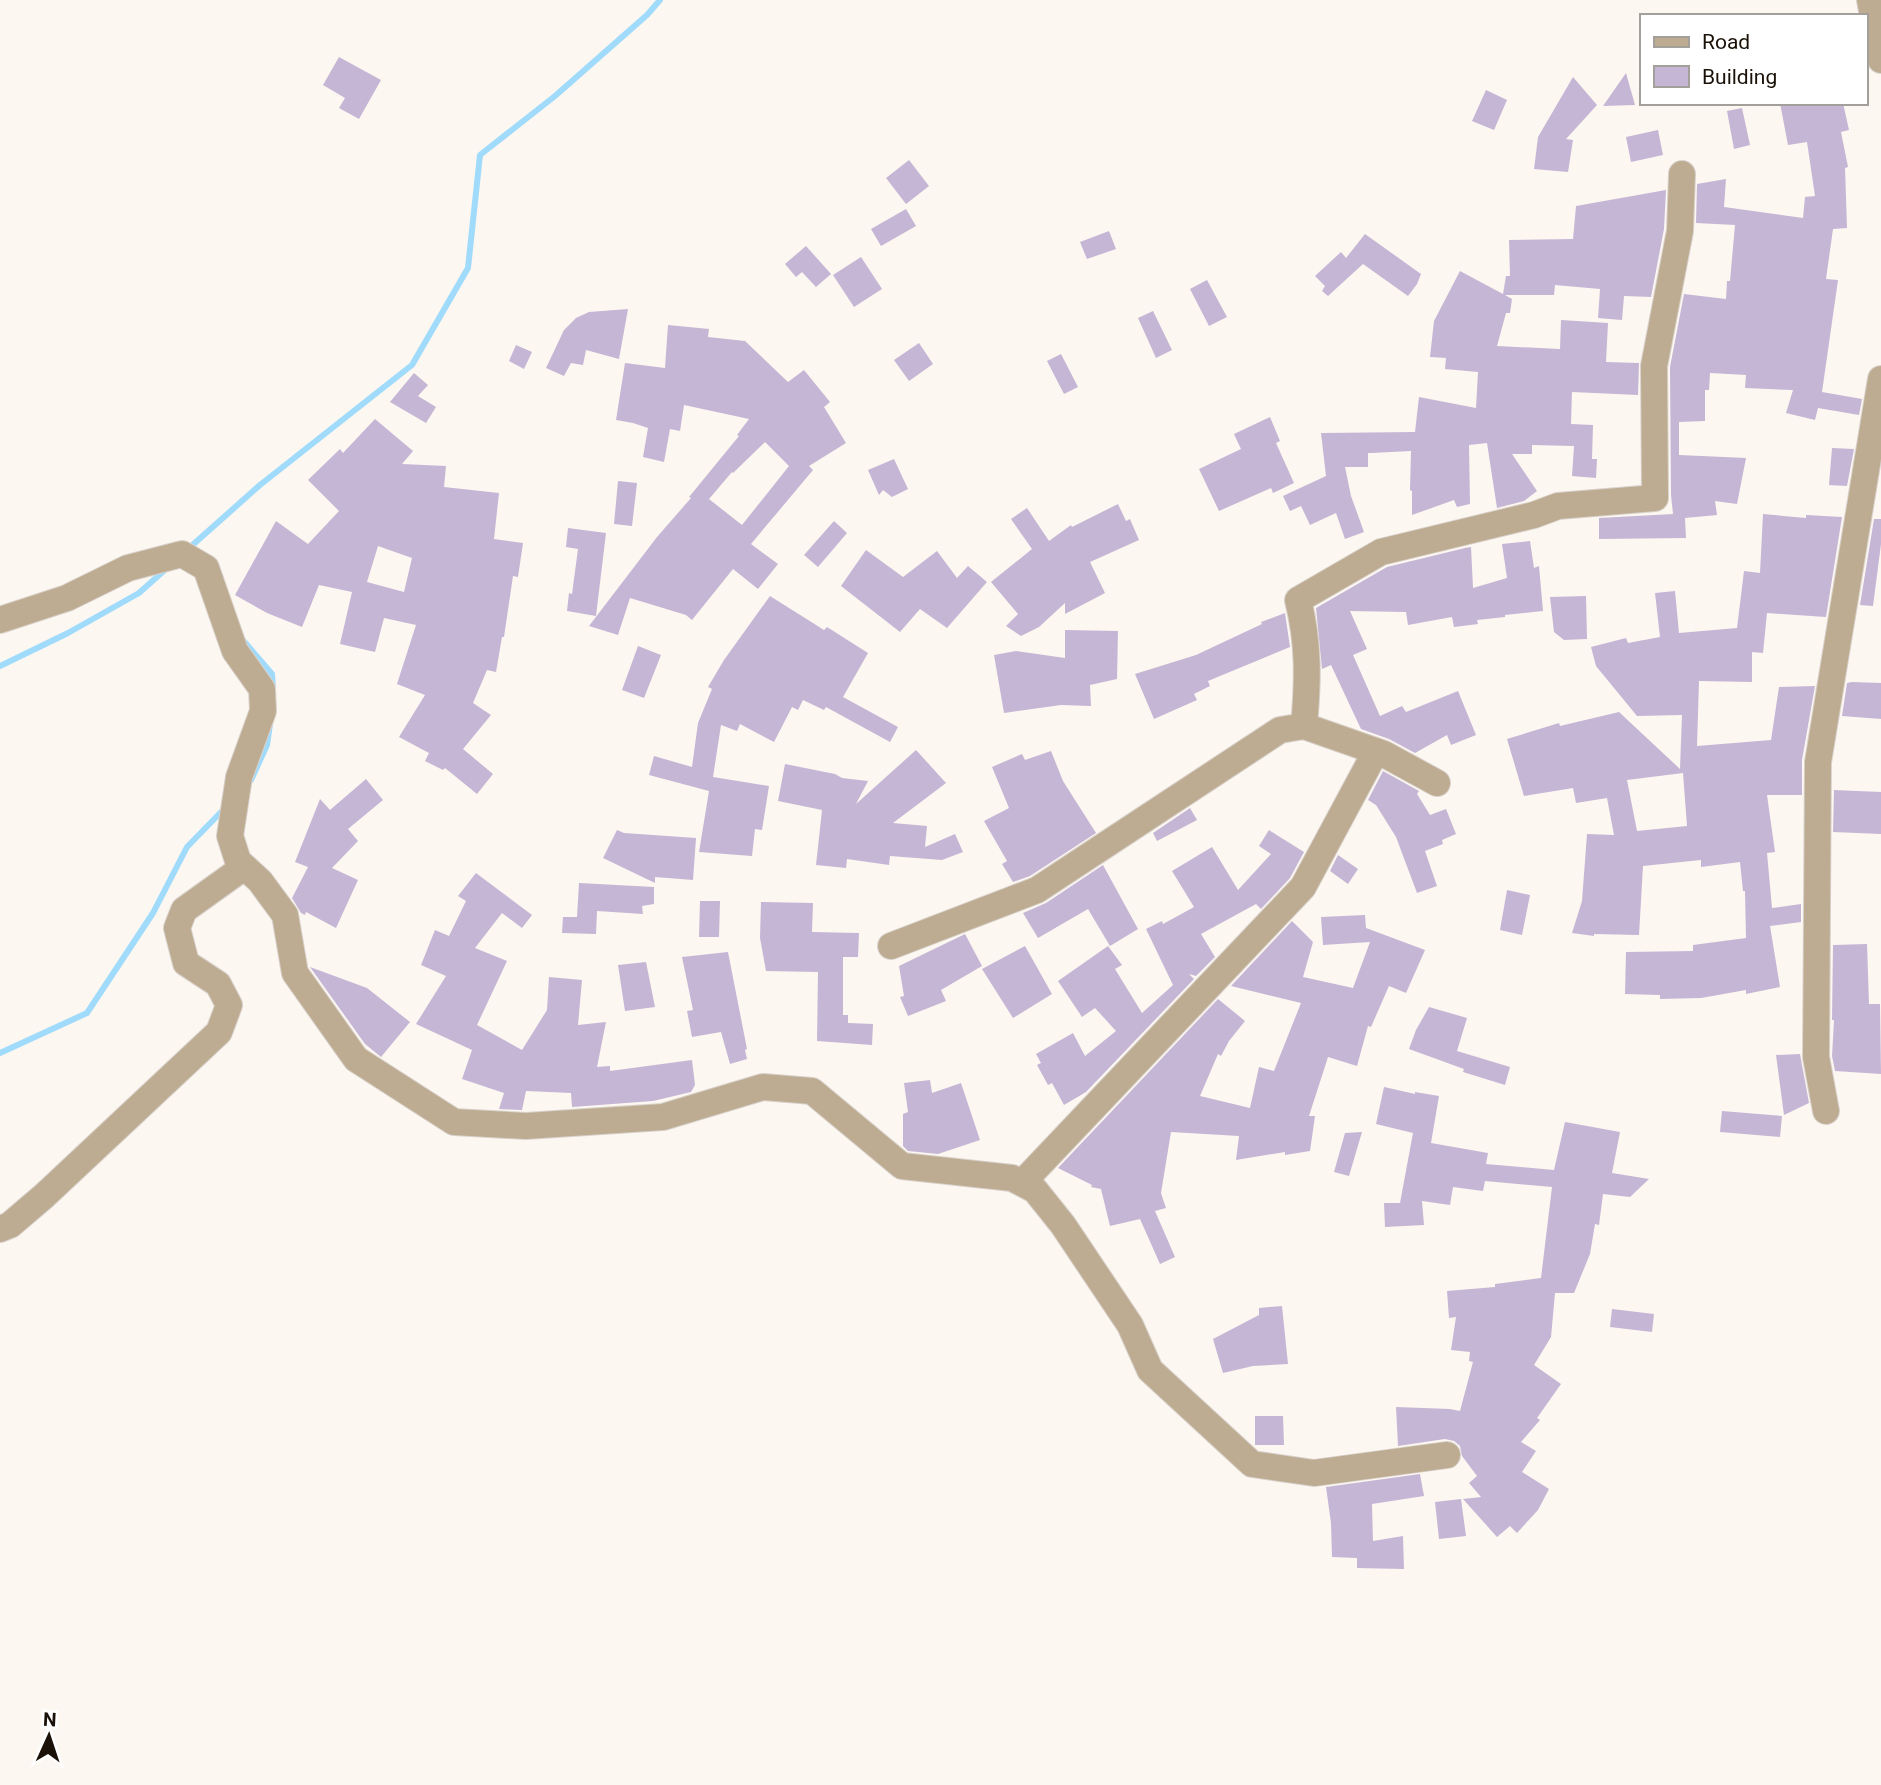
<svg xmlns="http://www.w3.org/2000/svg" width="1881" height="1785" font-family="Roboto,sans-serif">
  <rect width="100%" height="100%" fill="#fcf7f1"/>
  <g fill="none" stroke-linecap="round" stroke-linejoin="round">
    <path stroke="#a0dbfb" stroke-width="6" d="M 188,549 L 260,485 L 412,365 L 468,268 L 480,155 L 555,96 L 647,15 L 660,0
      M 241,638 L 272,674 L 273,689
      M 0,666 L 68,633 L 139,593 L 167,568
      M 251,780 L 267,745 L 270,724
      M 0,1053 L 87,1013 L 153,913 L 187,847 L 225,808"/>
  </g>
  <path fill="#c5b6d5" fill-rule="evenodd" d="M 339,57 L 381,80 L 359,119 L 339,108 L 345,98 L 323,85 Z
    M 1626,73 L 1635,105 L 1603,106 Z
    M 1573,77 L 1597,105 L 1566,139 L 1573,140 L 1568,172 L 1534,169 L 1538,137 Z
    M 1486,90 L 1507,100 L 1494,130 L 1472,121 Z
    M 1780,103 L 1843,103 L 1849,130 L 1841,132 L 1848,167 L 1845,168 L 1847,228 L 1833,229 L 1826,279 L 1838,280 L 1822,392 L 1862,399 L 1859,415 L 1818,408 L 1815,420 L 1786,413 L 1793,390 L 1745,388 L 1746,375 L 1710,373 L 1709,390 L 1705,390 L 1705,421 L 1679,422 L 1679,455 L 1746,458 L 1737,504 L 1715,501 L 1717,515 L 1685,518 L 1686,538 L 1599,539 L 1599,518 L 1673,514 L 1671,495 L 1670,367 L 1684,294 L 1726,299 L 1727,281 L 1730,281 L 1735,225 L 1696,223 L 1697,184 L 1726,179 L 1724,207 L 1803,218 L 1805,197 L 1815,196 L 1807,142 L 1788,145 Z
    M 1742,108 L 1750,145 L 1734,149 L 1727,111 Z
    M 1658,130 L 1663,155 L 1631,162 L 1626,137 Z
    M 909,160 L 929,186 L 906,204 L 886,178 Z
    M 1666,190 L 1664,229 L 1651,297 L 1624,296 L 1622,320 L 1598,318 L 1600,289 L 1555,285 L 1554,295 L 1505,295 L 1512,299 L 1510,313 L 1506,313 L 1497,346 L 1560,349 L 1561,320 L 1608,323 L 1606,362 L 1639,363 L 1638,395 L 1572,392 L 1571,424 L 1593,425 L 1592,459 L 1597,459 L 1596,478 L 1572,476 L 1574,446 L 1532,445 L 1532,454 L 1512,454 L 1537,491 L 1524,501 L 1497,508 L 1487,443 L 1469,445 L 1470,504 L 1457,507 L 1454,500 L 1412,515 L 1412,491 L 1410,490 L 1411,451 L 1372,453 L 1368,453 L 1368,467 L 1345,467 L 1351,496 L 1364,532 L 1345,539 L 1336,513 L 1310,525 L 1301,506 L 1290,511 L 1283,496 L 1326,476 L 1321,433 L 1415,432 L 1419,397 L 1476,408 L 1478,372 L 1445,369 L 1446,358 L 1430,357 L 1434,321 L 1460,271 L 1503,294 L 1506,276 L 1510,276 L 1509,240 L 1573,239 L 1576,206 Z
    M 906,209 L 916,226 L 881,246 L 871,229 Z
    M 1109,231 L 1116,249 L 1087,259 L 1080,242 Z
    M 1365,234 L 1421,274 L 1417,284 L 1408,296 L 1363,264 L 1328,296 L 1322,291 L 1325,286 L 1315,276 L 1341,252 L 1346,258 Z
    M 806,246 L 831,274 L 816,287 L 802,272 L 796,277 L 785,264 Z
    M 861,257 L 882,289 L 854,307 L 833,275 Z
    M 1207,280 L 1227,317 L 1209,326 L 1190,289 Z
    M 628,309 L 619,359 L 586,350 L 583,365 L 571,363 L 564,376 L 546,368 L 564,330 L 576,318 L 589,312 Z
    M 1153,311 L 1172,350 L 1156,358 L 1138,318 Z
    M 668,325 L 709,329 L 708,337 L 745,341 L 788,382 L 804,370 L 830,402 L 824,407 L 846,443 L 809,466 L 813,470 L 751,544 L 778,564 L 758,589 L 733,569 L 692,620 L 686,615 L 630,598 L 618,635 L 589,626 L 657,537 L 691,498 L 689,497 L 739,436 L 737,435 L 749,419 L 684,405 L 680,431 L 670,429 L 664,462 L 643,457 L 648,428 L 633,423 L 616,420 L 625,363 L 665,368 ZM 765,442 L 789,466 L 742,525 L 709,499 L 732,472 L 733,473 Z
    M 919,343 L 933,364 L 909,381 L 894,360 Z
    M 516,345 L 532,352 L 524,369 L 509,361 Z
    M 1061,354 L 1078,387 L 1064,394 L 1047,361 Z
    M 414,373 L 428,385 L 418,396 L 436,407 L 426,423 L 390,402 Z
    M 1270,417 L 1280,441 L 1276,443 L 1294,483 L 1273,493 L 1271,488 L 1219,511 L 1199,469 L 1241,449 L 1234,434 Z
    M 375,419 L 413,451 L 402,464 L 446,466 L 444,487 L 499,493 L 494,539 L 523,543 L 518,577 L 513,576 L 504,637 L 502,637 L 496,672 L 487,670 L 473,703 L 491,715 L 463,749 L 493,774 L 477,794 L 445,768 L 443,770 L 425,761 L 429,753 L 399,737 L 425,695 L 397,684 L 416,625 L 384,618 L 375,652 L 340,644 L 352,592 L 319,585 L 302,627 L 267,613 L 235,595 L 276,521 L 308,544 L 339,511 L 308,480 L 340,449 L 343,453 ZM 378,546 L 412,558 L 404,592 L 367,582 Z
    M 1832,448 L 1854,449 L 1847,486 L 1829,485 Z
    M 894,459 L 908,489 L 892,497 L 883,490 L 879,495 L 868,470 Z
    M 618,481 L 637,483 L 632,526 L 614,524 Z
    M 1118,504 L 1126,521 L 1130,519 L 1139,540 L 1090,562 L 1105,593 L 1065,614 L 1065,603 L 1039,627 L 1021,636 L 1006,626 L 1018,614 L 991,582 L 1032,549 L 1011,519 L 1027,508 L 1049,541 L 1071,525 L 1072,527 Z
    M 1763,514 L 1806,518 L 1806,515 L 1842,517 L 1826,617 L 1767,613 L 1763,653 L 1752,652 L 1752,682 L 1699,681 L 1697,746 L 1771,740 L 1779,687 L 1815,686 L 1802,760 L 1802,795 L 1767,795 L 1775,852 L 1767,853 L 1772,908 L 1801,904 L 1801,922 L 1770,926 L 1780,987 L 1746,994 L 1746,990 L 1701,998 L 1660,999 L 1660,995 L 1625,994 L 1626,952 L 1693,951 L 1693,945 L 1746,938 L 1745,891 L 1743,891 L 1740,862 L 1701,867 L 1701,860 L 1643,866 L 1639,935 L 1594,934 L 1594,936 L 1572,933 L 1582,901 L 1587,834 L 1614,835 L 1607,798 L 1576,803 L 1573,788 L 1524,796 L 1507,739 L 1559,723 L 1560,726 L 1619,712 L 1680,769 L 1682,715 L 1637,716 L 1596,666 L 1591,647 L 1626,638 L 1628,643 L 1660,637 L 1655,593 L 1675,591 L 1679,633 L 1737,628 L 1744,571 L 1760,573 ZM 1683,773 L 1687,826 L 1637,831 L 1627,780 Z
    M 1874,519 L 1881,519 L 1881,544 L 1873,606 L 1860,605 Z
    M 834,521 L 847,533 L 818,567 L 804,555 Z
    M 568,528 L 606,533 L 596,616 L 567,611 L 569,593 L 572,594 L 578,549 L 566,547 Z
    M 1530,541 L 1534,568 L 1539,566 L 1543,611 L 1505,615 L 1505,617 L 1477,620 L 1478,624 L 1454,627 L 1452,617 L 1408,625 L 1406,612 L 1350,611 L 1367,649 L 1353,655 L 1380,716 L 1402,706 L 1406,712 L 1458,691 L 1476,735 L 1451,745 L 1447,735 L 1415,753 L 1389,739 L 1361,729 L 1331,665 L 1322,669 L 1316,608 L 1387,567 L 1465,548 L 1471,547 L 1473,588 L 1507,578 L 1502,544 Z
    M 866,550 L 903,577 L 937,551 L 957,578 L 968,566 L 987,582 L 947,628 L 920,609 L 900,632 L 841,586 Z
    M 770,596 L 824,630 L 827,627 L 868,653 L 843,697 L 898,727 L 890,742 L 826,707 L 824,710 L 803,700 L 798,710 L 792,707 L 774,742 L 740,724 L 737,731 L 721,725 L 713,777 L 769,786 L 762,830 L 755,829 L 752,856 L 699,852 L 709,791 L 649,775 L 654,756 L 692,767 L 698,723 L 712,689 L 708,687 L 724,660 Z
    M 1586,596 L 1587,639 L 1564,640 L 1554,632 L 1550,597 Z
    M 1285,613 L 1290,647 L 1208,681 L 1210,686 L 1194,694 L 1197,700 L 1154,719 L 1135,674 L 1196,655 L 1262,624 L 1261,622 Z
    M 1065,630 L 1118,631 L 1117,679 L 1090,685 L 1091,706 L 1061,705 L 1004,713 L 994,655 L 1016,651 L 1065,658 Z
    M 638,646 L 661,655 L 644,698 L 622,690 Z
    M 1852,682 L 1881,683 L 1881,719 L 1842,716 L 1847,683 Z
    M 916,750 L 946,783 L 893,823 L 927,826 L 925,847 L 955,834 L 963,852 L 942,860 L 890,856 L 889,865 L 847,859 L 846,868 L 816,865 L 822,810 L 778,801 L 785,764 L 835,774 L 842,778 L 868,781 L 856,804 Z
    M 1051,751 L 1063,781 L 1096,833 L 1030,876 L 1013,882 L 1002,864 L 1007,861 L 984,821 L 1009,808 L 992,767 L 1022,754 L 1025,760 Z
    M 1383,771 L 1419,791 L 1417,794 L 1430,815 L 1446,809 L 1456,834 L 1442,840 L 1443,844 L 1425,851 L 1437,886 L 1417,893 L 1396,837 L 1376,805 L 1368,800 Z
    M 366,779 L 383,800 L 348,829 L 358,841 L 332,868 L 358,880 L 336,928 L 306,912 L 305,915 L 301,913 L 292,898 L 308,867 L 295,862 L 320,799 L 330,810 Z
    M 1834,790 L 1881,792 L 1881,834 L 1833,832 Z
    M 1190,808 L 1197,820 L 1157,841 L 1153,833 Z
    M 617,830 L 624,833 L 696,838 L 693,880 L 655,877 L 655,883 L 603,858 Z
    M 1269,830 L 1304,852 L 1290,878 L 1261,909 L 1256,904 L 1201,934 L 1215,957 L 1196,976 L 1189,974 L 1194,979 L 1086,1092 L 1064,1105 L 1052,1083 L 1048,1085 L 1037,1065 L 1041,1063 L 1036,1054 L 1073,1033 L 1085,1056 L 1116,1031 L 1095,1008 L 1082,1017 L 1058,981 L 1108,946 L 1122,965 L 1115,969 L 1142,1013 L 1173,985 L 1146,929 L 1162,921 L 1163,924 L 1194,907 L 1172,871 L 1212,847 L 1238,890 L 1271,854 L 1259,846 Z
    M 1338,855 L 1358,869 L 1348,884 L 1330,871 Z
    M 1103,865 L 1138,929 L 1110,946 L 1088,909 L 1038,938 L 1023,913 L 1046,903 Z
    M 476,873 L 532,915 L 522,928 L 502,913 L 475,948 L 507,961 L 477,1025 L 522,1050 L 547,1010 L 549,977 L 582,980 L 578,1025 L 606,1022 L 597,1067 L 610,1066 L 610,1071 L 692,1060 L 695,1085 L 691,1092 L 653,1101 L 572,1107 L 571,1093 L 526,1091 L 522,1110 L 499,1109 L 504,1093 L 462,1079 L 472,1050 L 416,1024 L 446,976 L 421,965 L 435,930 L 449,936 L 466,901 L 458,896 Z
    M 579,883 L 654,887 L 654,904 L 642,906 L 643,914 L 597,911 L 596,934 L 562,933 L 563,917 L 577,917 Z
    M 1507,890 L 1530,895 L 1522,935 L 1500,930 Z
    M 700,901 L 720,901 L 719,937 L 699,937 Z
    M 761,902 L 813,903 L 812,932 L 859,933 L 858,957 L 843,957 L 843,1015 L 848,1015 L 848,1023 L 873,1024 L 872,1045 L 817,1041 L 818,972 L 766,971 L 760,938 Z
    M 1365,915 L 1366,928 L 1425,950 L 1406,993 L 1389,986 L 1371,1027 L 1368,1026 L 1357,1066 L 1328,1057 L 1309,1116 L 1315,1116 L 1310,1151 L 1285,1155 L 1285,1152 L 1236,1160 L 1239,1136 L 1171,1132 L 1161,1193 L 1166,1208 L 1155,1211 L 1175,1257 L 1160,1264 L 1140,1219 L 1110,1226 L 1101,1189 L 1091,1187 L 1092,1185 L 1058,1168 L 1218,999 L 1245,1021 L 1229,1041 L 1221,1056 L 1218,1054 L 1200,1096 L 1250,1108 L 1259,1067 L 1274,1071 L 1301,1003 L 1231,986 L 1292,921 L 1313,942 L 1303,977 L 1353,988 L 1370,942 L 1323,945 L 1321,917 Z
    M 965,934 L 982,966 L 941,990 L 946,1001 L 908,1016 L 900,997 L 904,996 L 899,966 Z
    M 1867,944 L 1869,1004 L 1880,1004 L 1881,1074 L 1835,1071 L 1832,1056 L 1834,1020 L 1832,1020 L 1833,945 Z
    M 1025,946 L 1052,994 L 1013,1018 L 982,969 Z
    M 728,952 L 747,1049 L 745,1050 L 747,1059 L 730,1064 L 721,1032 L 692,1037 L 687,1011 L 693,1010 L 682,957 Z
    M 646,962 L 655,1007 L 625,1011 L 618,965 Z
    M 310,967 L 367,988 L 410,1022 L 381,1057 L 365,1044 Z
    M 1429,1007 L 1467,1018 L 1457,1051 L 1510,1067 L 1505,1085 L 1463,1072 L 1464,1069 L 1409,1049 L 1416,1030 Z
    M 1800,1054 L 1809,1103 L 1784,1115 L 1776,1055 Z
    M 930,1080 L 932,1093 L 961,1083 L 980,1140 L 938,1154 L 908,1151 L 903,1146 L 903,1114 L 908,1112 L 904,1083 Z
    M 1384,1087 L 1415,1094 L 1415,1092 L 1439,1096 L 1431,1143 L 1488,1153 L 1486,1164 L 1554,1170 L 1565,1122 L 1620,1132 L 1612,1173 L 1649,1179 L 1630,1197 L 1603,1194 L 1599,1225 L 1595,1224 L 1590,1254 L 1574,1293 L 1555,1293 L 1551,1337 L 1534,1365 L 1561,1384 L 1537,1418 L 1540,1420 L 1521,1442 L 1536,1451 L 1522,1472 L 1549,1489 L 1538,1510 L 1517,1533 L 1510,1526 L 1497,1537 L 1463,1499 L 1481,1497 L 1469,1483 L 1477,1476 L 1462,1456 L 1460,1446 L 1454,1441 L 1445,1439 L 1398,1446 L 1396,1407 L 1450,1409 L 1460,1411 L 1473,1362 L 1469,1361 L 1470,1352 L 1451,1350 L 1456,1317 L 1449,1318 L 1447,1291 L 1495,1287 L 1495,1284 L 1541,1278 L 1552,1187 L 1485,1181 L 1483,1191 L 1453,1187 L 1450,1205 L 1422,1201 L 1424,1225 L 1385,1227 L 1384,1203 L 1400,1203 L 1413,1133 L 1376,1124 Z
    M 1722,1111 L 1782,1116 L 1780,1137 L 1720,1132 Z
    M 1362,1132 L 1349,1176 L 1334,1172 L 1345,1133 Z
    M 1282,1306 L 1288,1364 L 1253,1366 L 1223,1373 L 1213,1339 L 1259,1315 L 1259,1308 Z
    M 1612,1309 L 1654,1314 L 1652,1332 L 1610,1327 Z
    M 1255,1416 L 1283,1416 L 1284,1445 L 1255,1445 Z
    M 1420,1474 L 1424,1496 L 1372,1504 L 1373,1541 L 1403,1536 L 1404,1569 L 1357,1568 L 1357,1558 L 1332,1557 L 1331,1523 L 1326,1487 Z
    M 1461,1499 L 1466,1536 L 1439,1539 L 1435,1502 Z"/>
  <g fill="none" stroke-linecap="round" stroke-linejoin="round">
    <defs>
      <path id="minor" d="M 1870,0 L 1881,60
        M 0,620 L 67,598 L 128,568 L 182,554 L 206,568 L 235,651 L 262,689 L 263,711 L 239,777 L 230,836 L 238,861 L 260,881 L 285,915 L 295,973 L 356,1059 L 454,1122 L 526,1126 L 663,1117 L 763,1087 L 812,1091 L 902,1166 L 1012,1178 L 1035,1190 L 1063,1225 L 1130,1325 L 1150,1370 L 1252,1464 L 1314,1473 L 1447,1455
        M 1304,726 C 1308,681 1309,644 1298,600 L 1381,552 L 1534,515 L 1558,506 L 1655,498 L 1654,366 L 1680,231 L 1682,174
        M 891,946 L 1037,890 L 1280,730 L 1304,726 L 1384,754 L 1437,783
        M 1826,1111 L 1816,1057 L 1818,762 L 1881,379
        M 1022,1183 L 1303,887 L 1376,751
        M 0,1229 L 10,1225 L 44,1196 L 219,1032 L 229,1005 L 218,984 L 186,963 L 177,928 L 184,910 L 244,867"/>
    </defs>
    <use href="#minor" stroke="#d8d2cc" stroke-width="28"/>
    <use href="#minor" stroke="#beac92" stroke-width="26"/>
  </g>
  <rect x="1640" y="14" width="228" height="91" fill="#ffffff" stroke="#a3a09c" stroke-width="2"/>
  <rect x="1654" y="37" width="35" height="10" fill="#beac92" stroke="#a3a09c" stroke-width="2"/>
  <text x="1702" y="49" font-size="21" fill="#1a1208">Road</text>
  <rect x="1654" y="66" width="35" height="21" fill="#c5b6d5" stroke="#a3a09c" stroke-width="2"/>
  <text x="1702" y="84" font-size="21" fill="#1a1208">Building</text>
  <g transform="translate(49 1736) rotate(3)" stroke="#ffffff" stroke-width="5" paint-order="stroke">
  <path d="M0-5L12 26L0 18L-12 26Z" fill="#1a1208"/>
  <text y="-10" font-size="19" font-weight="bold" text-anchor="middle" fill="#1a1208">N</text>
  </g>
</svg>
